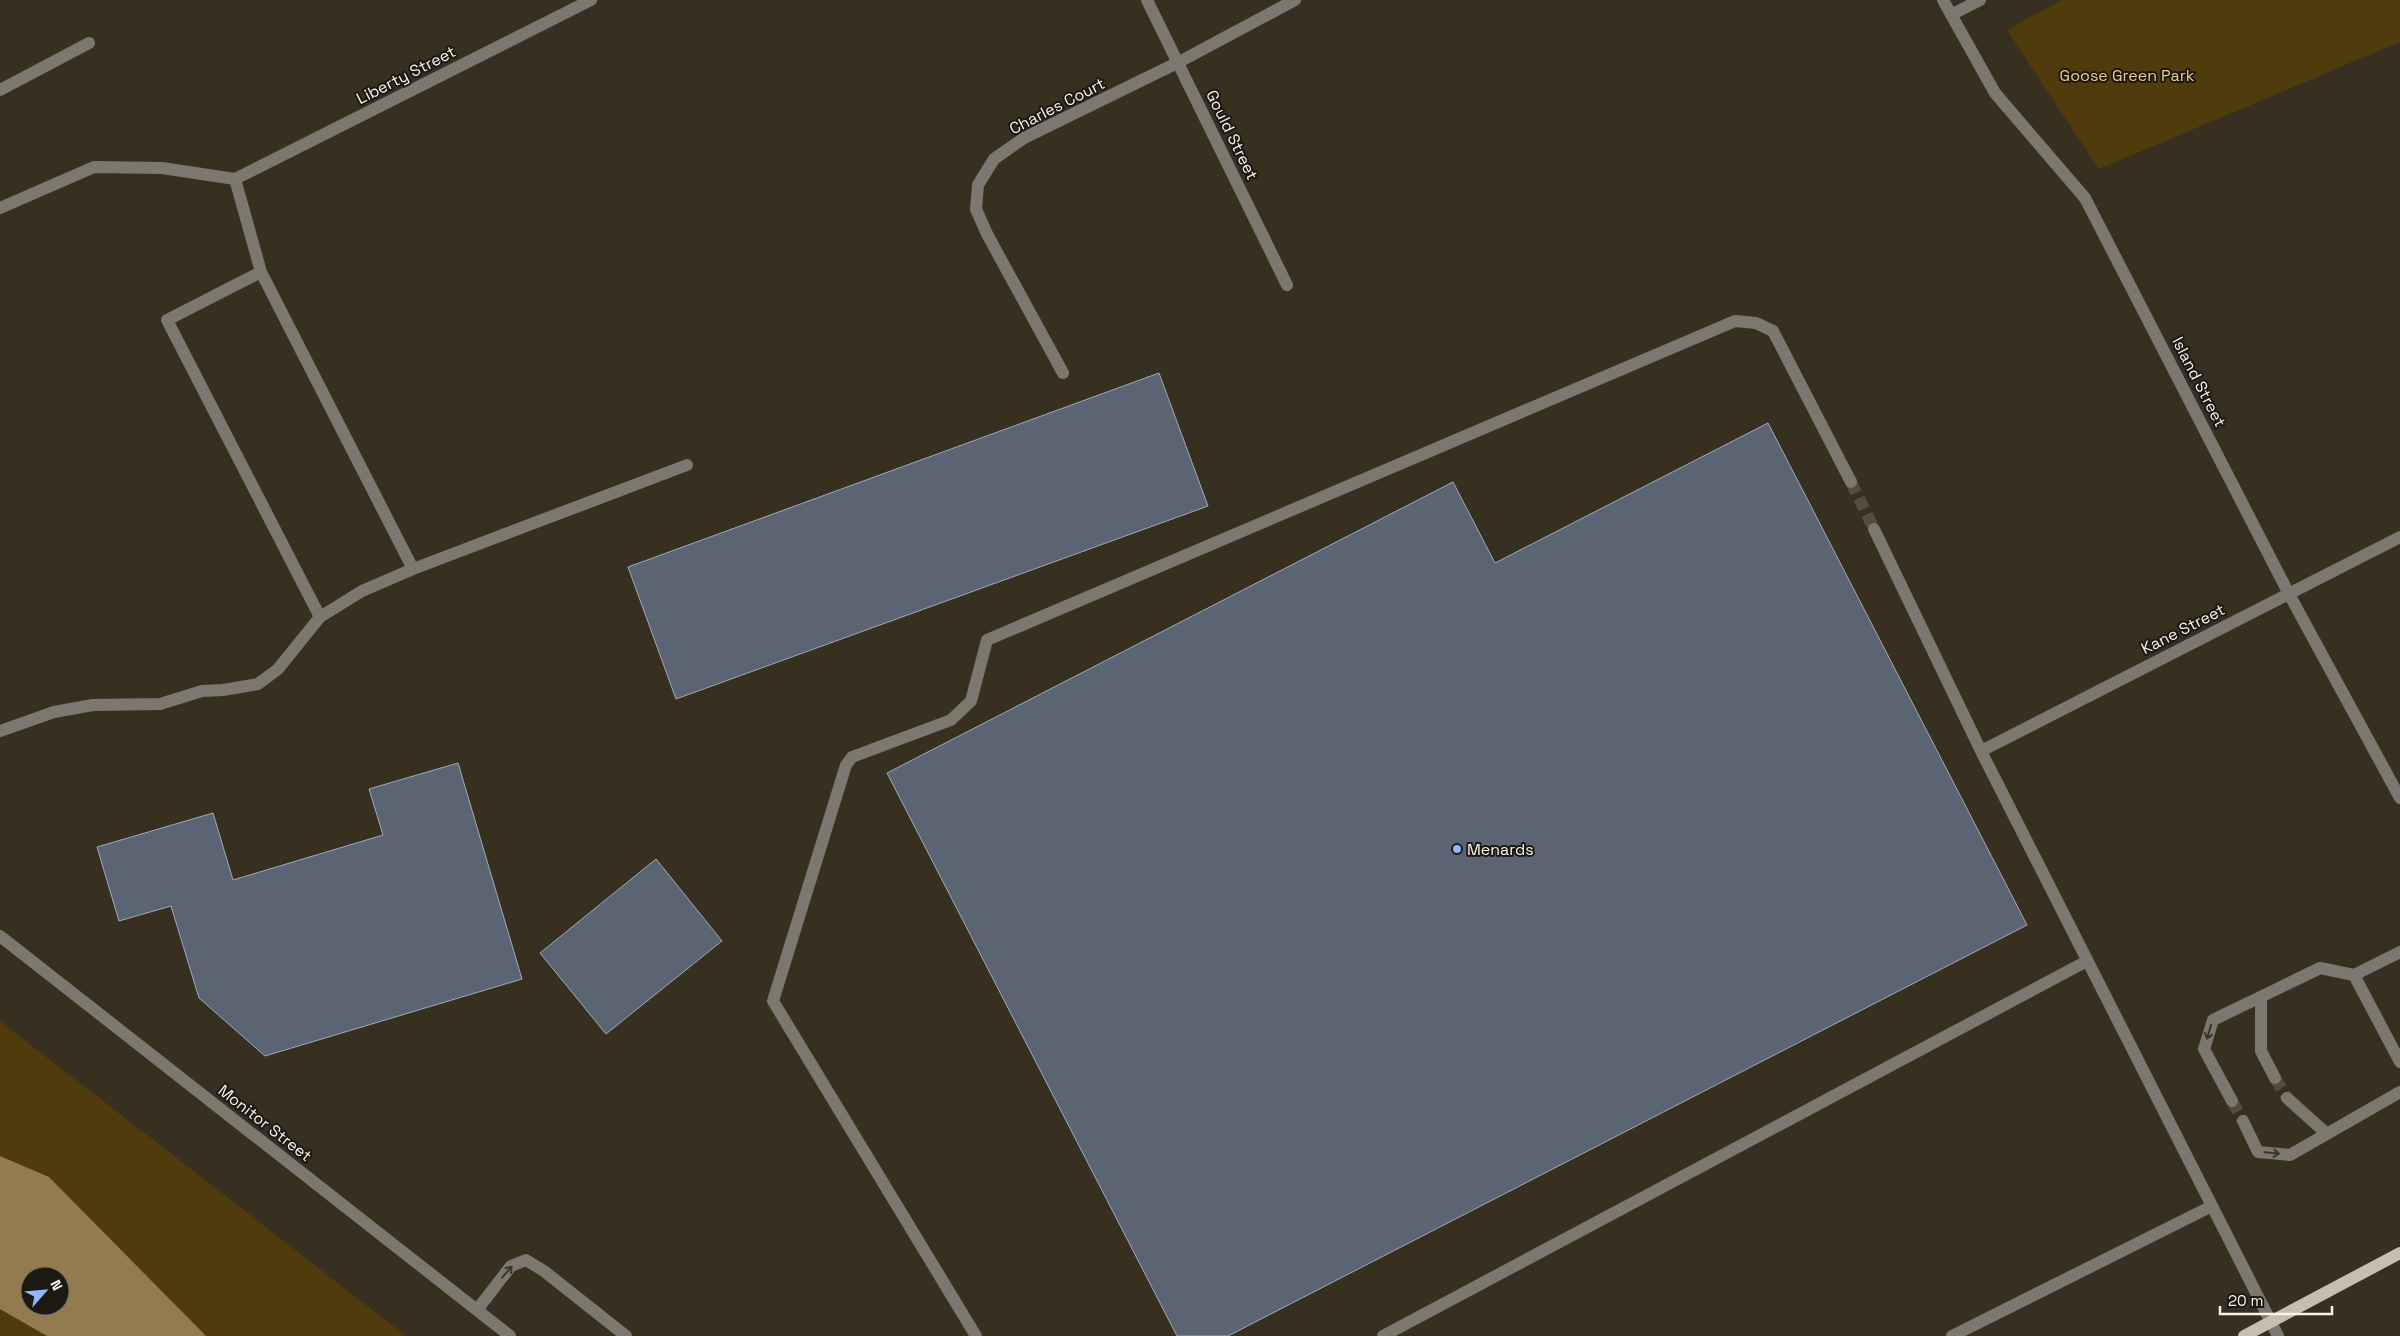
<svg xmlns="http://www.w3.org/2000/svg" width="2400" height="1336" font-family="'Space Grotesk',sans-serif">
  <rect width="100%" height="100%" fill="#373021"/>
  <path fill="#503b0c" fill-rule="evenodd" d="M 2062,0 L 2400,0 L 2400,42 L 2099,169 L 2007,30 Z
    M 0,1021 L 406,1336 L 0,1336 ZM 30,1276 L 60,1276 L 60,1306 L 30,1306 Z"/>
  <path fill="#927b4f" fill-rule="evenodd" d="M 0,1156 L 49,1177 L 206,1336 L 47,1336 L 0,1309 ZM 30,1276 L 60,1276 L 60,1306 L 30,1306 Z"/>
  <path fill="#5b6473" stroke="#a0aaba" d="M 1159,373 L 1208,506 L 676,699 L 628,567 Z
    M 1768,423 L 2027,925 L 1228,1336 L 1177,1336 L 887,773 L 1453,482 L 1495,563 Z
    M 458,763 L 522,979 L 265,1056 L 199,998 L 171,906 L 119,921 L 97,847 L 213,813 L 233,880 L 383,835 L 369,789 Z
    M 656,859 L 722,941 L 606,1034 L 540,953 Z"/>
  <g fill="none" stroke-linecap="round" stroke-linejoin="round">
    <path stroke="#544d3f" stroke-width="12" stroke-dasharray="12 6" stroke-linecap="butt" d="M 1851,482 L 1874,529
      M 2275,1078 L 2287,1098
      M 2232,1101 L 2243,1121"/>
    <path stroke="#7c7870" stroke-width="12" d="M 1147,0 L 1287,285
      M 1943,0 L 1995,93 L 2085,198 L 2289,594 L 2400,798
      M 1951,15 L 1980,0
      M 0,90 L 89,43
      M 235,179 L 261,272 L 413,569
      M 235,179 L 591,0
      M 0,208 L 94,167 L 162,168 L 235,179
      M 261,272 L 167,320 L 320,617
      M 1063,373 L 987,234 L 976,209 L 978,185 L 994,159 L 1024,138 L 1179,62 L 1295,0
      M 1874,529 L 1981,751 L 2278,1336
      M 0,731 L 54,712 L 93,705 L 160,704 L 202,691 L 223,690 L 258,684 L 278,669 L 320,617 L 362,591 L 413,569 L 687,465
      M 1981,751 L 2400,537
      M 0,936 L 510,1336
      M 2400,952 L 2354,975 L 2400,1062
      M 2261,997 L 2261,1051 L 2275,1078
      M 2287,1098 L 2327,1134
      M 2232,1101 L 2204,1049 L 2213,1020 L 2320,968 L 2354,975
      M 2243,1121 L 2258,1152 L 2290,1155 L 2400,1092
      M 477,1310 L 511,1266 L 526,1260 L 544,1271 L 626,1336
      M 976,1336 L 773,1001 L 846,765 L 852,757 L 951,720 L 971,701 L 987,640 L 1735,321 L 1756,323 L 1773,331 L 1851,482
      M 1383,1336 L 2087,961
      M 1952,1336 L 2212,1206"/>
    <path stroke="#c6beaf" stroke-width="12" d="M 2244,1336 L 2400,1253"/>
  </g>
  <defs><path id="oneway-shaft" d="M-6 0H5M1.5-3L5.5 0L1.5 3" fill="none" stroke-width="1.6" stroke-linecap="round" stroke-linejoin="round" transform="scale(1.25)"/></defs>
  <g stroke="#39352e">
    <use href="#oneway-shaft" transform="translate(2209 1032) rotate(107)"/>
    <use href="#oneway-shaft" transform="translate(2272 1153) rotate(5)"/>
    <use href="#oneway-shaft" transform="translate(507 1272) rotate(-49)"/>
  </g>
  <circle fill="#90b8fd" stroke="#1c1812" stroke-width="2" cx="1457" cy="849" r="5"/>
  <g text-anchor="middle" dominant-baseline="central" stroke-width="4" stroke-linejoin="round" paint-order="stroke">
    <g font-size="16" fill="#f9f4eb" stroke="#1c1812">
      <text transform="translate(406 75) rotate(-27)">Liberty Street</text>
      <text transform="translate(1057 106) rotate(-27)">Charles Court</text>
      <text transform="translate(1232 135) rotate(64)">Gould Street</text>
      <text transform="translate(2199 382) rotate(63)">Island Street</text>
      <text transform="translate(2183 629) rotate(-27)">Kane Street</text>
      <text transform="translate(265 1123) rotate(38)">Monitor Street</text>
    </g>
    <g font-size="16" fill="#f1cc86" stroke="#1c1812">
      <text x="2127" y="75">Goose Green Park</text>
    </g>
    <g font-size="16" fill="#f9f4eb" stroke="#1c1812" text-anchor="start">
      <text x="1467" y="849">Menards</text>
    </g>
  </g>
  <g transform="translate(45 1291) rotate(63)"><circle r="24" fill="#1c1812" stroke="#747069"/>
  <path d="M0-4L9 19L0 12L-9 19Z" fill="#90b8fd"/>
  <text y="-8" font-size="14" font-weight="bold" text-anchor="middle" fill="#f9f4eb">N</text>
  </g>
  <path d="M2220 1306v8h112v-8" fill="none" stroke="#f9f4eb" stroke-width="2.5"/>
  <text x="2228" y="1306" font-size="15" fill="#f9f4eb" stroke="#1c1812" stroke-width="4" paint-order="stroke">20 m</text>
</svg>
